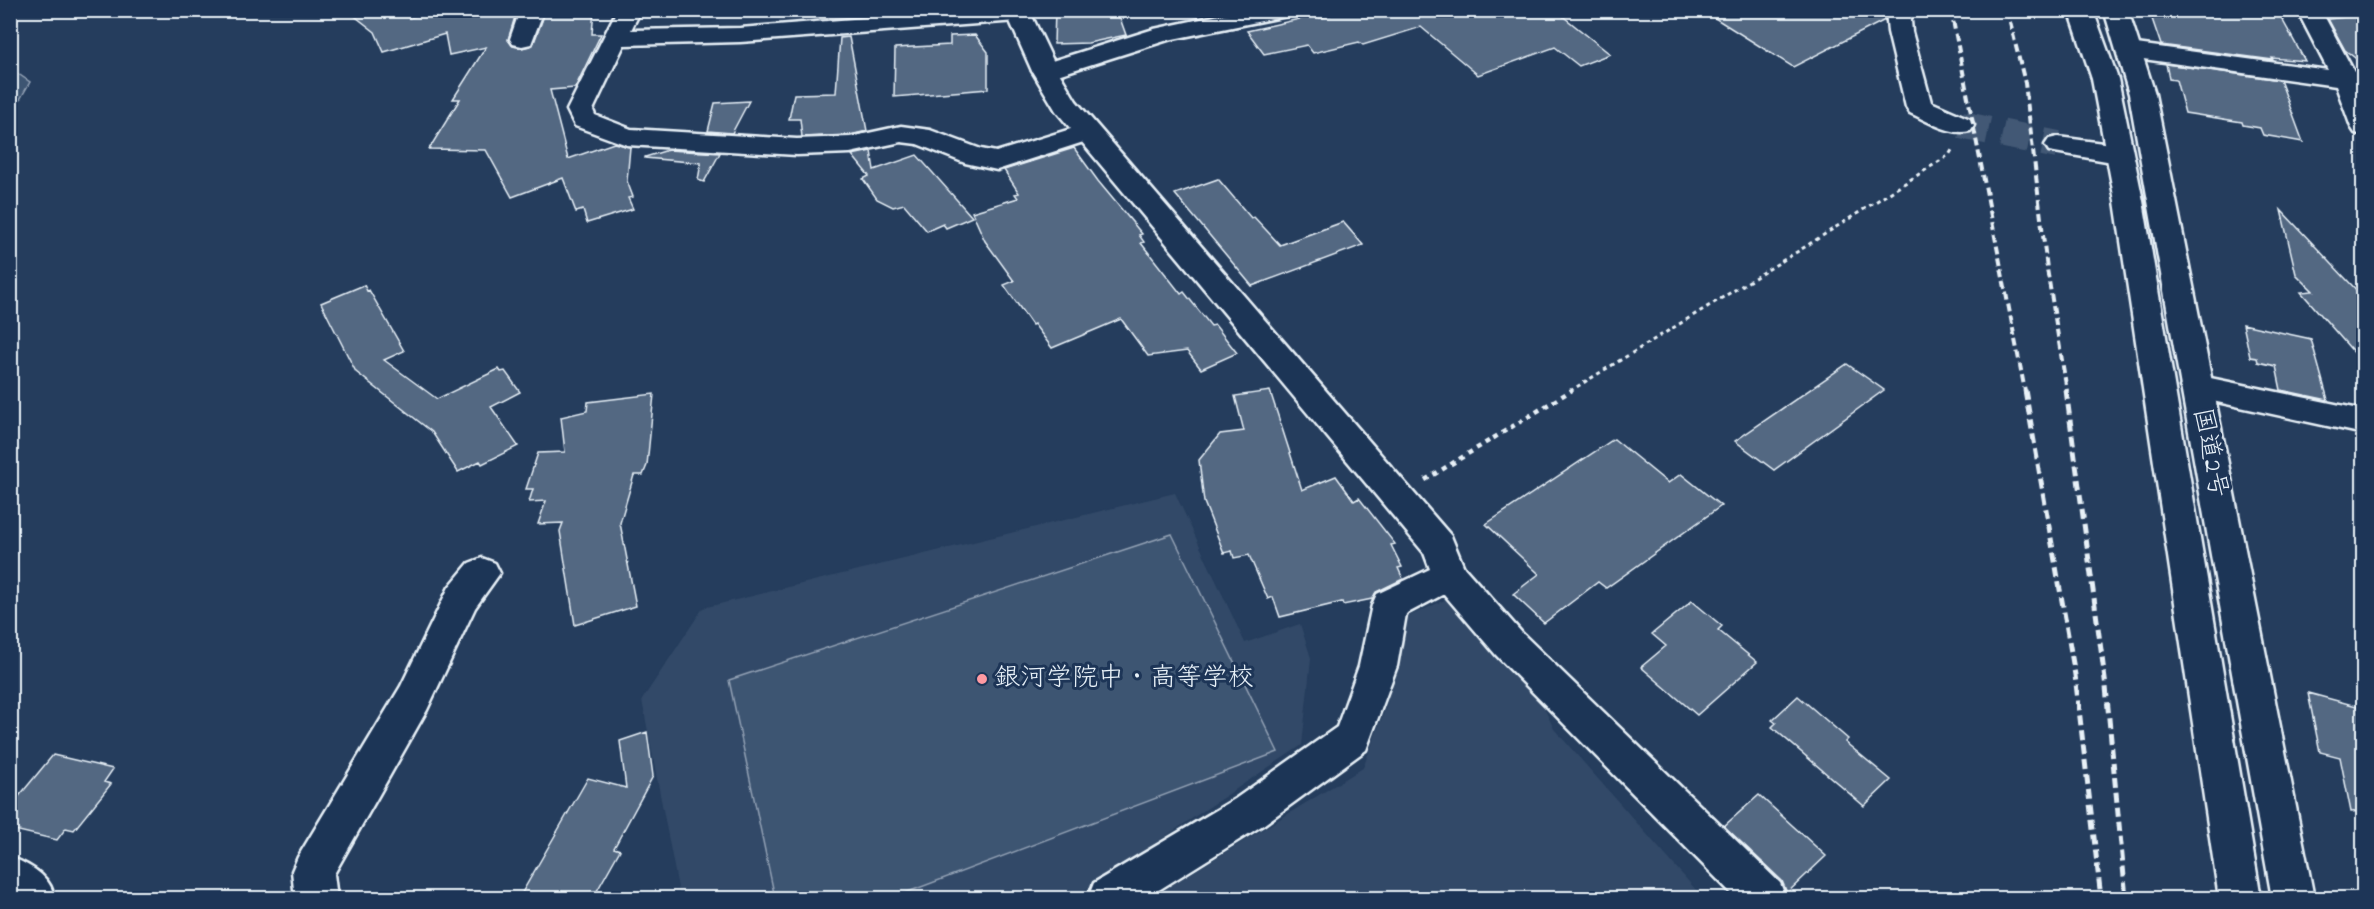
<svg xmlns="http://www.w3.org/2000/svg" width="2374" height="909" font-family="'Indie Flower','Klee One',sans-serif">
  <rect width="100%" height="100%" fill="#253d5d"/>
  <filter id="ink" filterUnits="userSpaceOnUse"><feTurbulence type="fractalNoise" baseFrequency=".0167" numOctaves="2"/><feDisplacementMap in="SourceGraphic" scale="12" xChannelSelector="R" yChannelSelector="G"/><feConvolveMatrix kernelMatrix="1 2 1 2 8 2 1 2 1" color-interpolation-filters="sRGB"/></filter>
  <g filter="url(#ink)">
    <path fill="#334a68" d="M 1175,493 L 1245,643 L 1300,624 L 1311,658 L 1302,745 L 1073,898 L 680,898 L 642,700 L 703,608 Z
      M 1447,599 L 1537,693 L 1554,729 L 1703,898 L 1151,898 L 1363,768 L 1387,704 L 1397,632 L 1405,618 Z"/>
    <path fill="#3e5472" stroke="#93a2b5" stroke-width="1.5" d="M 11,69 L 30,82 L 11,115 Z
      M 1172,534 L 1278,752 L 892,898 L 775,898 L 729,680 Z"/>
    <path fill="#536782" stroke="#e8f1f8" stroke-width="1.5" d="M 347,10 L 400,10 L 403,16 L 407,15 L 409,18 L 440,10 L 517,10 L 508,40 L 513,46 L 522,48 L 533,45 L 546,10 L 594,10 L 592,34 L 601,34 L 575,88 L 550,90 L 568,159 L 614,143 L 630,147 L 627,181 L 633,197 L 628,198 L 633,209 L 587,223 L 583,210 L 576,212 L 563,178 L 512,197 L 486,150 L 429,149 L 460,99 L 453,99 L 486,47 L 449,55 L 445,34 L 384,52 L 375,32 Z
      M 1055,10 L 1117,10 L 1126,35 L 1088,43 L 1054,44 Z
      M 1346,10 L 1555,10 L 1610,54 L 1579,66 L 1555,47 L 1478,75 L 1421,27 L 1363,45 L 1359,42 L 1313,53 L 1307,45 L 1264,54 L 1247,31 L 1317,15 L 1320,18 Z
      M 1702,10 L 1884,10 L 1885,20 L 1793,67 Z
      M 2149,10 L 2277,10 L 2305,61 L 2272,58 L 2273,60 L 2161,45 Z
      M 2364,15 L 2364,65 L 2345,50 L 2328,19 Z
      M 975,35 L 988,52 L 988,89 L 894,97 L 895,48 L 950,45 L 950,36 Z
      M 849,37 L 867,131 L 850,135 L 802,137 L 800,119 L 789,119 L 794,94 L 836,93 L 840,38 Z
      M 2166,64 L 2280,80 L 2303,142 L 2263,135 L 2260,128 L 2243,125 L 2242,122 L 2185,113 L 2176,80 L 2169,79 Z
      M 749,101 L 732,133 L 708,131 L 715,103 Z
      M 1074,148 L 1098,181 L 1142,234 L 1139,235 L 1144,242 L 1141,243 L 1181,294 L 1184,292 L 1211,326 L 1215,325 L 1237,353 L 1201,369 L 1187,351 L 1148,356 L 1121,319 L 1052,348 L 1034,324 L 1032,325 L 1004,285 L 1014,281 L 985,241 L 972,212 L 1018,198 L 1015,194 L 1019,193 L 1004,170 Z
      M 668,150 L 720,153 L 704,182 L 698,180 L 701,163 L 645,158 L 645,157 Z
      M 871,151 L 874,170 L 917,155 L 972,217 L 946,228 L 943,224 L 927,231 L 904,204 L 893,207 L 877,199 L 863,179 L 869,176 L 852,155 Z
      M 1218,179 L 1251,218 L 1254,217 L 1280,245 L 1343,222 L 1363,245 L 1252,286 L 1175,194 Z
      M 2281,210 L 2364,298 L 2364,364 L 2301,292 L 2313,291 L 2296,274 Z
      M 364,285 L 367,291 L 369,290 L 404,351 L 384,360 L 437,399 L 499,369 L 501,372 L 505,371 L 520,392 L 491,407 L 518,446 L 482,464 L 480,461 L 458,472 L 432,432 L 356,372 L 321,303 Z
      M 2243,324 L 2311,339 L 2328,400 L 2281,390 L 2276,366 L 2258,362 L 2257,358 L 2250,357 Z
      M 1847,364 L 1884,390 L 1774,470 L 1735,441 Z
      M 1270,391 L 1302,490 L 1336,476 L 1354,501 L 1359,498 L 1395,544 L 1391,545 L 1402,567 L 1398,568 L 1403,579 L 1376,592 L 1372,599 L 1343,605 L 1342,602 L 1280,617 L 1273,597 L 1268,599 L 1249,555 L 1234,558 L 1232,551 L 1224,553 L 1204,502 L 1199,460 L 1220,434 L 1244,431 L 1235,396 Z
      M 654,394 L 647,465 L 643,475 L 634,475 L 620,523 L 636,606 L 575,625 L 560,531 L 563,523 L 538,524 L 546,501 L 529,502 L 533,489 L 526,489 L 538,453 L 565,452 L 561,417 L 587,411 L 588,402 Z
      M 1614,439 L 1668,483 L 1681,474 L 1721,506 L 1606,588 L 1598,582 L 1544,623 L 1513,594 L 1539,574 L 1486,524 Z
      M 1692,601 L 1722,626 L 1718,630 L 1757,662 L 1697,715 L 1641,667 L 1666,646 L 1652,634 Z
      M 2308,693 L 2364,708 L 2364,811 L 2351,812 L 2340,757 L 2320,752 Z
      M 1798,696 L 1848,739 L 1845,742 L 1891,780 L 1864,806 L 1772,727 L 1776,723 L 1772,720 Z
      M 647,732 L 653,776 L 614,848 L 620,850 L 593,898 L 519,898 L 588,778 L 626,788 L 620,741 Z
      M 53,755 L 113,769 L 104,782 L 111,784 L 74,830 L 66,828 L 57,840 L 10,829 L 10,807 Z
      M 1759,795 L 1826,856 L 1787,893 L 1782,881 L 1724,826 Z"/>
    <g fill="none" stroke-linecap="round" stroke-linejoin="round">
      <path stroke="#425874" stroke-width="28" stroke-dasharray="28 14" stroke-linecap="butt" d="M 1961,125 L 2058,145"/>
      <defs>
        <path id="minor" d="M 520,10 L 544,10 L 531,44 L 522,46 L 513,44 L 510,39 Z
          M 617,10 L 641,10 L 631,30 L 740,28 L 967,10 L 1027,10 L 1029,14 L 1026,19 L 1017,21 L 740,42 L 624,45 L 593,110 L 595,115 L 631,129 L 797,139 L 850,137 L 901,126 L 930,130 L 981,149 L 996,152 L 1087,124 L 1096,126 L 1100,132 L 1096,138 L 997,170 L 965,163 L 917,144 L 901,142 L 850,153 L 797,155 L 627,145 L 575,126 L 567,110 Z
          M 1243,10 L 1294,10 L 1291,15 L 1282,17 L 1168,40 L 1045,79 L 1036,76 L 1032,71 L 1036,66 L 1154,29 Z
          M 1886,10 L 1910,10 L 1912,32 L 1931,102 L 1970,119 L 1974,125 L 1970,131 C 1950,136 1928,121 1910,113 L 1906,107 L 1888,32 Z
          M 2297,10 L 2321,10 L 2354,72 L 2364,71 L 2364,87 L 2361,87 L 2364,92 L 2364,135 L 2355,133 L 2351,127 L 2336,86 L 2129,57 L 2120,55 L 2117,50 L 2120,45 L 2129,43 L 2328,70 Z
          M 2058,137 L 2118,145 L 2128,148 L 2131,154 L 2128,160 L 2118,163 L 2049,151 L 2045,145 L 2049,139 Z
          M 2196,375 L 2364,410 L 2364,434 L 2185,395 L 2180,387 L 2185,379 Z
          M 482,558 L 495,563 L 500,573 L 475,608 L 427,710 L 334,874 L 337,898 L 295,898 L 292,871 L 298,857 L 401,686 L 449,587 L 469,563 Z
          M 1449,560 L 1462,565 L 1522,633 L 1780,883 L 1786,898 L 1736,898 L 1496,655 L 1444,594 L 1406,614 L 1397,666 L 1366,750 L 1263,825 L 1146,898 L 1088,898 L 1094,883 L 1235,799 L 1337,727 L 1359,666 L 1372,605 L 1377,594 Z
          M 10,857 C 29,864 52,877 54,898 L 10,898 Z"/>
        <path id="tertiary" d="M 1005,10 L 1029,10 L 1058,71 L 1076,101 L 1451,536 L 1467,575 L 1462,585 L 1449,590 L 1436,585 L 1424,553 L 1056,111 L 1032,71 Z"/>
        <path id="trunk" d="M 2069,10 L 2093,10 L 2118,79 L 2143,201 L 2261,898 L 2219,898 L 2115,201 L 2092,79 Z
          M 2104,10 L 2128,10 L 2155,94 L 2314,898 L 2272,898 L 2129,94 Z"/>
      </defs>
      <use href="#minor" stroke="#e8f1f8" stroke-width="5"/>
      <use href="#tertiary" stroke="#e8f1f8" stroke-width="5"/>
      <use href="#trunk" stroke="#e8f1f8" stroke-width="5"/>
      <path stroke="#e8f1f8" stroke-width="3" stroke-dasharray="4 4" stroke-linecap="butt" d="M 1570,391 L 1800,250 L 1949,155 L 1954,147"/>
      <path stroke="#e8f1f8" stroke-width="4.5" stroke-dasharray="5 5" stroke-linecap="butt" d="M 1425,480 L 1572,390"/>
      <use href="#minor" fill="#1d3557" fill-rule="evenodd"/>
      <use href="#tertiary" fill="#1d3557" fill-rule="evenodd"/>
      <use href="#trunk" fill="#1d3557" fill-rule="evenodd"/>
      <path stroke="#e8f1f8" stroke-width="4" stroke-dasharray="8 4" stroke-linecap="butt" d="M 1951,10 L 2025,391
        M 2007,10 L 2025,83 L 2047,269 L 2067,391"/>
      <path stroke="#e8f1f8" stroke-width="5" stroke-dasharray="10 5" stroke-linecap="butt" d="M 2025,390 L 2075,675 L 2101,898
        M 2066,390 L 2106,687 L 2126,898"/>
    </g>
  </g>
  <circle fill="#ff9aa2" stroke="#1d3557" stroke-width="2" cx="982" cy="679" r="6"/>
  <g text-anchor="middle" dominant-baseline="central" stroke-width="6" stroke-linejoin="round" paint-order="stroke">
    <g font-size="26" fill="#e8f1f8" stroke="#1d3557">
      <text transform="translate(2209 453) rotate(79)">国道2号</text>
    </g>
    <g font-size="26" fill="#e8f1f8" stroke="#1d3557" text-anchor="start">
      <text x="994" y="679">銀河学院中・高等学校</text>
    </g>
  </g>
  <rect width="2374" height="909" fill="none" stroke="#1d3557" stroke-width="36"/>
  <rect x="18" y="18" width="2338" height="873" fill="none" stroke="#e8f1f8" stroke-width="2" filter="url(#ink)"/>
</svg>
